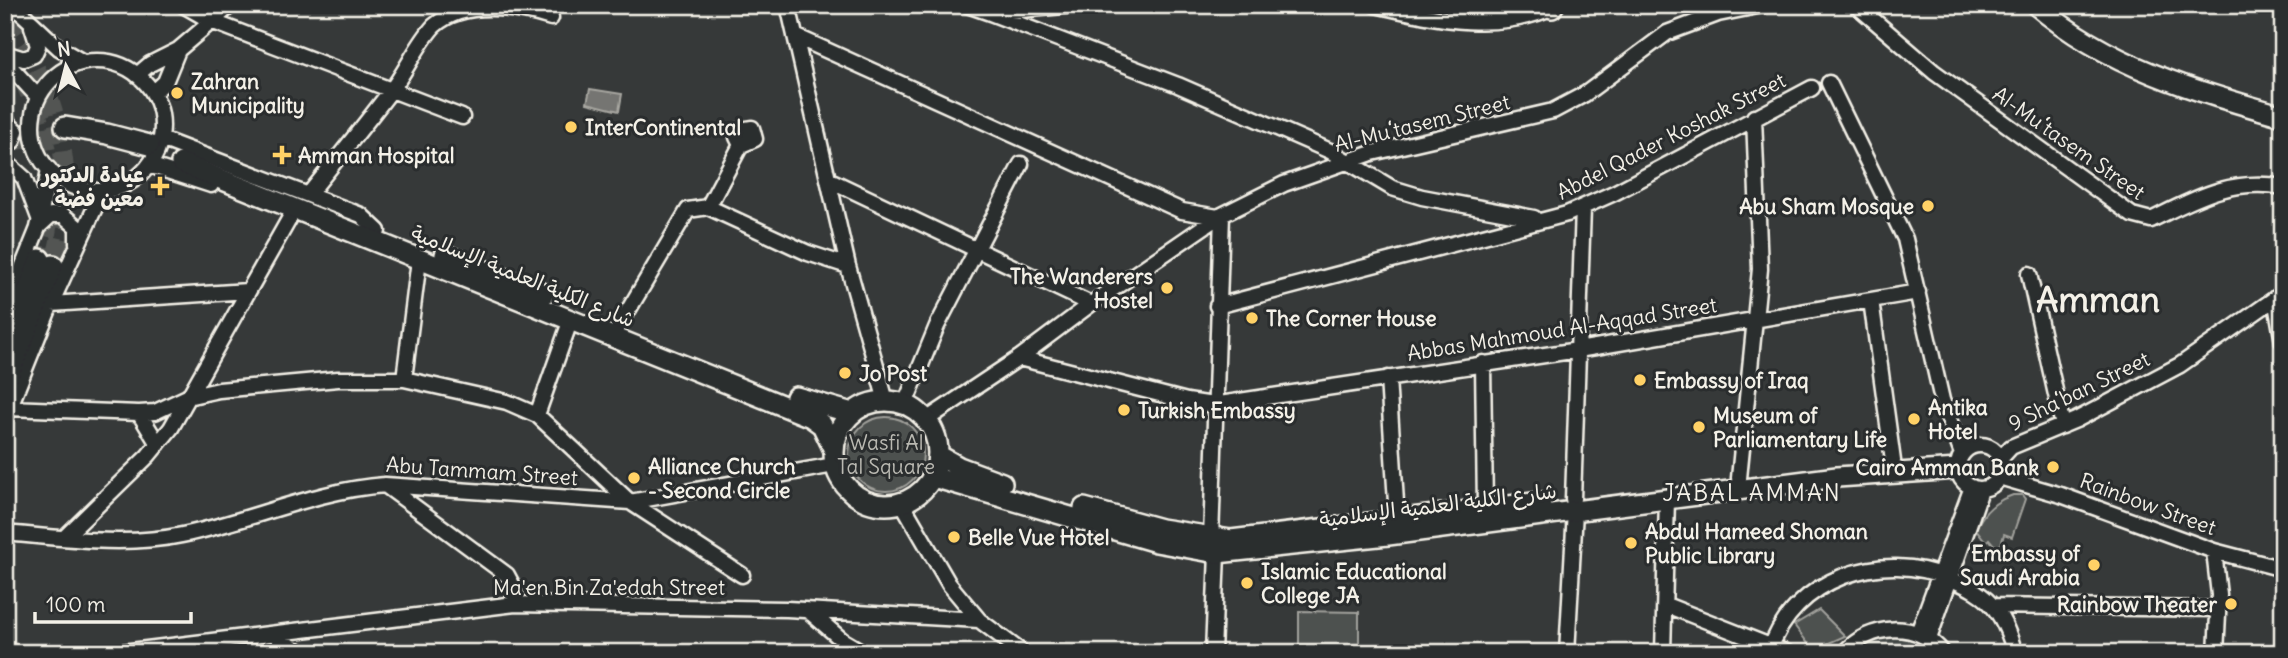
<svg xmlns="http://www.w3.org/2000/svg" width="2288" height="658" font-family="Delius,'Playpen Sans Arabic',sans-serif">
  <rect width="100%" height="100%" fill="#363939"/>
  <filter id="ink" filterUnits="userSpaceOnUse"><feTurbulence type="fractalNoise" baseFrequency=".0143" numOctaves="2"/><feDisplacementMap in="SourceGraphic" scale="14" xChannelSelector="R" yChannelSelector="G"/><feConvolveMatrix kernelMatrix="1 2 1 2 8 2 1 2 1" color-interpolation-filters="sRGB"/></filter>
  <g filter="url(#ink)">
    <path fill="#434645" d="M 1906,634 L 1937,653 L 1848,653 L 1866,639 Z"/>
    <path fill="#4e514f" stroke="#a1a19c" stroke-width="2" d="M849 454a37 37 0 1 1 74 0a37 37 0 1 1-74 0Z
      M 2013,495 L 2022,495 L 2025,499 L 2012,537 L 2004,534 L 2001,545 L 1994,545 L 1989,539 L 1986,542 L 1976,529 C 1983,512 1994,501 2013,495 Z
      M 1819,610 L 1845,636 L 1813,650 L 1794,625 Z
      M 1299,611 L 1359,612 L 1359,653 L 1299,653 Z"/>
    <path fill="#757572" stroke="#a8a7a1" stroke-width="2" d="M 590,89 L 622,94 L 619,111 L 587,103 Z"/>
    <g fill="none" stroke-linecap="round" stroke-linejoin="round">
      <path stroke="#525553" stroke-width="19" stroke-dasharray="19 10" stroke-linecap="butt" d="M 5,20 C 59,89 81,181 53,265
        M 22,77 C 49,134 60,197 40,259
        M 5,142 L 56,135
        M 149,145 L 186,155"/>
      <defs>
        <path id="minor" d="M 13,5 L 59,48 L 83,62
          M 183,5 L 211,21 L 462,117
          M 788,5 L 848,266 L 886,401
          M 967,5 L 990,13 L 1074,5
          M 1375,5 C 1436,19 1499,34 1557,5
          M 1856,5 L 1934,72 L 2132,215 L 2151,220 C 2196,198 2231,178 2283,187
          M 990,13 L 1178,85 L 1330,151 L 1392,188 L 1422,197 L 1534,218
          M 795,36 L 1182,211 L 1218,217
          M 5,53 L 24,59 L 34,55 L 38,46 L 32,27
          M32 126a65 65 0 1 1 130 0a65 65 0 1 1-130 0Z
          M 5,61 L 38,97
          M 137,75 L 150,64 L 178,50 L 231,5
          M 1829,83 L 1905,239 L 1942,400 L 1962,454
          M 153,93 L 165,82 L 178,50
          M 5,120 L 16,131 L 13,141 L 5,148
          M 161,139 L 361,215 L 378,231
          M 5,161 L 24,178 L 39,218
          M 149,165 L 211,185
          M 830,180 L 1091,304
          M 309,194 C 336,160 363,127 389,93 C 406,72 416,46 434,26 C 463,0 516,7 551,18
          M 708,207 L 741,145 L 755,139 L 752,128 L 740,130 L 737,137 L 741,145
          M 38,227 L 51,215 L 63,215 L 77,227 L 77,244
          M 2029,274 L 2063,426
          M 2275,298 L 2283,342
          M 1871,300 L 1893,461
          M 51,304 L 248,291
          M 1217,306 L 1567,214 L 1614,193 L 1812,88
          M 5,310 L 38,228 L 49,169
          M 619,326 L 688,210 L 708,207 L 808,253 L 848,266
          M 1019,358 L 1187,401 L 1213,405 L 1578,350 L 1918,292
          M 1483,363 L 1485,508
          M 1388,378 L 1397,518
          M 404,379 L 419,260
          M 905,404 L 937,326 L 1021,164
          M 9,408 L 139,413 L 155,412 L 187,397 L 219,390 L 338,379 L 404,379 L 507,402 L 537,415 L 630,502 L 742,575
          M 139,413 L 158,444
          M 7,414 L 51,304 L 103,190
          M 537,415 L 571,319
          M 926,420 L 1019,358 L 1091,304 L 1218,217 L 1284,184 L 1372,153 L 1553,111 L 1585,94 L 1667,33 L 1718,14 L 1763,5
          M1958 467a22 22 0 1 1 44 0a22 22 0 1 1-44 0Z
          M 2000,459 L 2011,447 L 2076,420 L 2180,365 L 2283,293
          M 1999,477 L 2061,495 L 2214,551 L 2283,569
          M 1739,478 L 1760,269 L 1754,117
          M 385,485 L 507,575 L 515,590 L 515,604
          M 1573,499 L 1583,208
          M 902,503 L 949,584 L 979,620 L 1023,653
          M 5,533 C 62,538 126,547 182,535 C 250,521 316,490 385,485 L 630,502 L 834,465
          M 64,538 L 148,456 L 171,428 L 292,214
          M 1211,539 L 1222,215
          M 2214,551 L 2219,595 L 2216,653
          M 1666,605 L 1788,653
          M 1994,606 L 2218,609
          M 810,612 L 842,640 L 864,653
          M 1918,633 L 1972,487
          M 1929,639 L 1981,490
          M 283,641 L 302,653
          M 114,653 L 515,604 L 787,609 L 979,620
          M 273,653 L 287,633
          M 1213,653 L 1217,553
          M 1567,653 L 1575,511
          M 1663,653 L 1667,498
          M 1769,653 C 1792,578 1883,548 1951,579 C 1967,586 1984,594 1995,609 C 2005,622 2010,637 2015,653
          M 1844,653 C 1870,623 1918,620 1943,653"/>
        <path id="major" d="M 2036,5 C 2107,66 2195,91 2283,116
          M 1552,8 L 1553,5
          M 65,127 L 107,134 L 149,145
          M 5,130 L 6,130
          M 181,163 L 811,417 L 822,425 L 833,448
          M 445,255 L 544,294
          M 9,339 L 40,259
          M 5,385 L 53,265
          M 796,397 L 852,413
          M834 453a52 52 0 1 1 104 0a52 52 0 1 1-104 0Z
          M 938,455 L 959,467 L 1002,483
          M 933,477 L 1156,542 L 1217,553 L 1388,535 L 1837,477 L 1958,469
          M 1084,508 L 1161,529 L 1231,540 L 1541,502"/>
      </defs>
      <use href="#minor" stroke="#f4f1e8" stroke-width="19"/>
      <use href="#major" stroke="#f4f1e8" stroke-width="24"/>
      <use href="#minor" stroke="#2a2d2e" stroke-width="14"/>
      <use href="#major" stroke="#2a2d2e" stroke-width="19"/>
    </g>
  </g>
  <g fill="#ffd166" stroke="#2a2d2e" stroke-width="2.5">
    <circle cx="177" cy="93" r="7"/>
    <circle cx="571" cy="127" r="7"/>
    <path d="M278.5 144.5h7v7h7v7h-7v7h-7v-7h-7v-7h7z"/>
    <path d="M156.5 175.5h7v7h7v7h-7v7h-7v-7h-7v-7h7z"/>
    <circle cx="1928" cy="206" r="7"/>
    <circle cx="1167" cy="288" r="7"/>
    <circle cx="1252" cy="318" r="7"/>
    <circle cx="845" cy="373" r="7"/>
    <circle cx="1640" cy="380" r="7"/>
    <circle cx="1124" cy="410" r="7"/>
    <circle cx="1914" cy="419" r="7"/>
    <circle cx="1699" cy="427" r="7"/>
    <circle cx="2053" cy="467" r="7"/>
    <circle cx="634" cy="478" r="7"/>
    <circle cx="954" cy="537" r="7"/>
    <circle cx="1631" cy="543" r="7"/>
    <circle cx="2094" cy="565" r="7"/>
    <circle cx="1247" cy="583" r="7"/>
    <circle cx="2231" cy="604" r="7"/>
  </g>
  <g text-anchor="middle" dominant-baseline="central" stroke-width="6" stroke-linejoin="round" paint-order="stroke">
    <g font-size="21" font-weight="bold" fill="#f4f1e8" stroke="#2a2d2e" text-anchor="start">
      <text x="191" y="81">Zahran<tspan x="191" dy="24">Municipality</tspan></text>
      <text x="585" y="127">InterContinental</text>
      <text x="298" y="155">Amman Hospital</text>
      <text x="144" y="174" text-anchor="end">عيادة الدكتور<tspan x="144" dy="24">معين فضة</tspan></text>
      <text x="1914" y="206" text-anchor="end">Abu Sham Mosque</text>
      <text x="1153" y="276" text-anchor="end">The Wanderers<tspan x="1153" dy="24">Hostel</tspan></text>
      <text x="1266" y="318">The Corner House</text>
      <text x="859" y="373">Jo Post</text>
      <text x="1654" y="380">Embassy of Iraq</text>
      <text x="1928" y="407">Antika<tspan x="1928" dy="24">Hotel</tspan></text>
      <text x="1138" y="410">Turkish Embassy</text>
      <text x="1713" y="415">Museum of<tspan x="1713" dy="24">Parliamentary Life</tspan></text>
      <text x="648" y="466">Alliance Church<tspan x="648" dy="24">- Second Circle</tspan></text>
      <text x="2039" y="467" text-anchor="end">Cairo Amman Bank</text>
      <text x="1645" y="531">Abdul Hameed Shoman<tspan x="1645" dy="24">Public Library</tspan></text>
      <text x="968" y="537">Belle Vue Hotel</text>
      <text x="2080" y="553" text-anchor="end">Embassy of<tspan x="2080" dy="24">Saudi Arabia</tspan></text>
      <text x="1261" y="571">Islamic Educational<tspan x="1261" dy="24">College JA</tspan></text>
      <text x="2217" y="604" text-anchor="end">Rainbow Theater</text>
    </g>
    <g font-size="21" fill="#f4f1e8" stroke="#2a2d2e">
      <text transform="translate(1422 123) rotate(-14)">Al-Muʻtasem Street</text>
      <text transform="translate(1671 136) rotate(-27)">Abdel Qader Koshak Street</text>
      <text transform="translate(2069 143) rotate(35)">Al-Muʻtasem Street</text>
      <text transform="translate(523 276) rotate(22)">شارع الكلية العلمية الإسلامية</text>
      <text transform="translate(1562 329) rotate(-9)">Abbas Mahmoud Al-Aqqad Street</text>
      <text transform="translate(2079 391) rotate(-26)">9 Shaʻban Street</text>
      <text transform="translate(482 471) rotate(4)">Abu Tammam Street</text>
      <text transform="translate(2148 504) rotate(20)">Rainbow Street</text>
      <text transform="translate(1438 505) rotate(-7)">شارع الكلية العلمية الإسلامية</text>
      <text x="609" y="587">Ma'en Bin Za'edah Street</text>
    </g>
    <g font-size="21" fill="#bab9b2" stroke="#2a2d2e">
      <text x="886" y="442">Wasfi Al<tspan x="886" dy="24">Tal Square</tspan></text>
    </g>
    <g font-size="23" letter-spacing="2" fill="#f4f1e8" stroke="#2a2d2e">
      <text x="1752" y="492">JABAL AMMAN</text>
    </g>
    <g font-size="35" font-weight="bold" fill="#f4f1e8" stroke="#2a2d2e">
      <text x="2098" y="299">Amman</text>
    </g>
  </g>
  <rect width="2288" height="658" fill="none" stroke="#2a2d2e" stroke-width="28"/>
  <rect x="14" y="14" width="2260" height="630" fill="none" stroke="#f4f1e8" stroke-width="2.5" filter="url(#ink)"/>
  <g transform="translate(66 66) rotate(353)" stroke="#2a2d2e" stroke-width="5" paint-order="stroke">
  <path d="M0-5L12 26L0 18L-12 26Z" fill="#f4f1e8"/>
  <text y="-10" font-size="19" font-weight="bold" text-anchor="middle" fill="#f4f1e8">N</text>
  </g>
  <path d="M35 612v10h156v-10" fill="none" stroke="#f4f1e8" stroke-width="3.5"/>
  <text x="46" y="612" font-size="21" fill="#f4f1e8" stroke="#2a2d2e" stroke-width="5" paint-order="stroke">100 m</text>
</svg>
